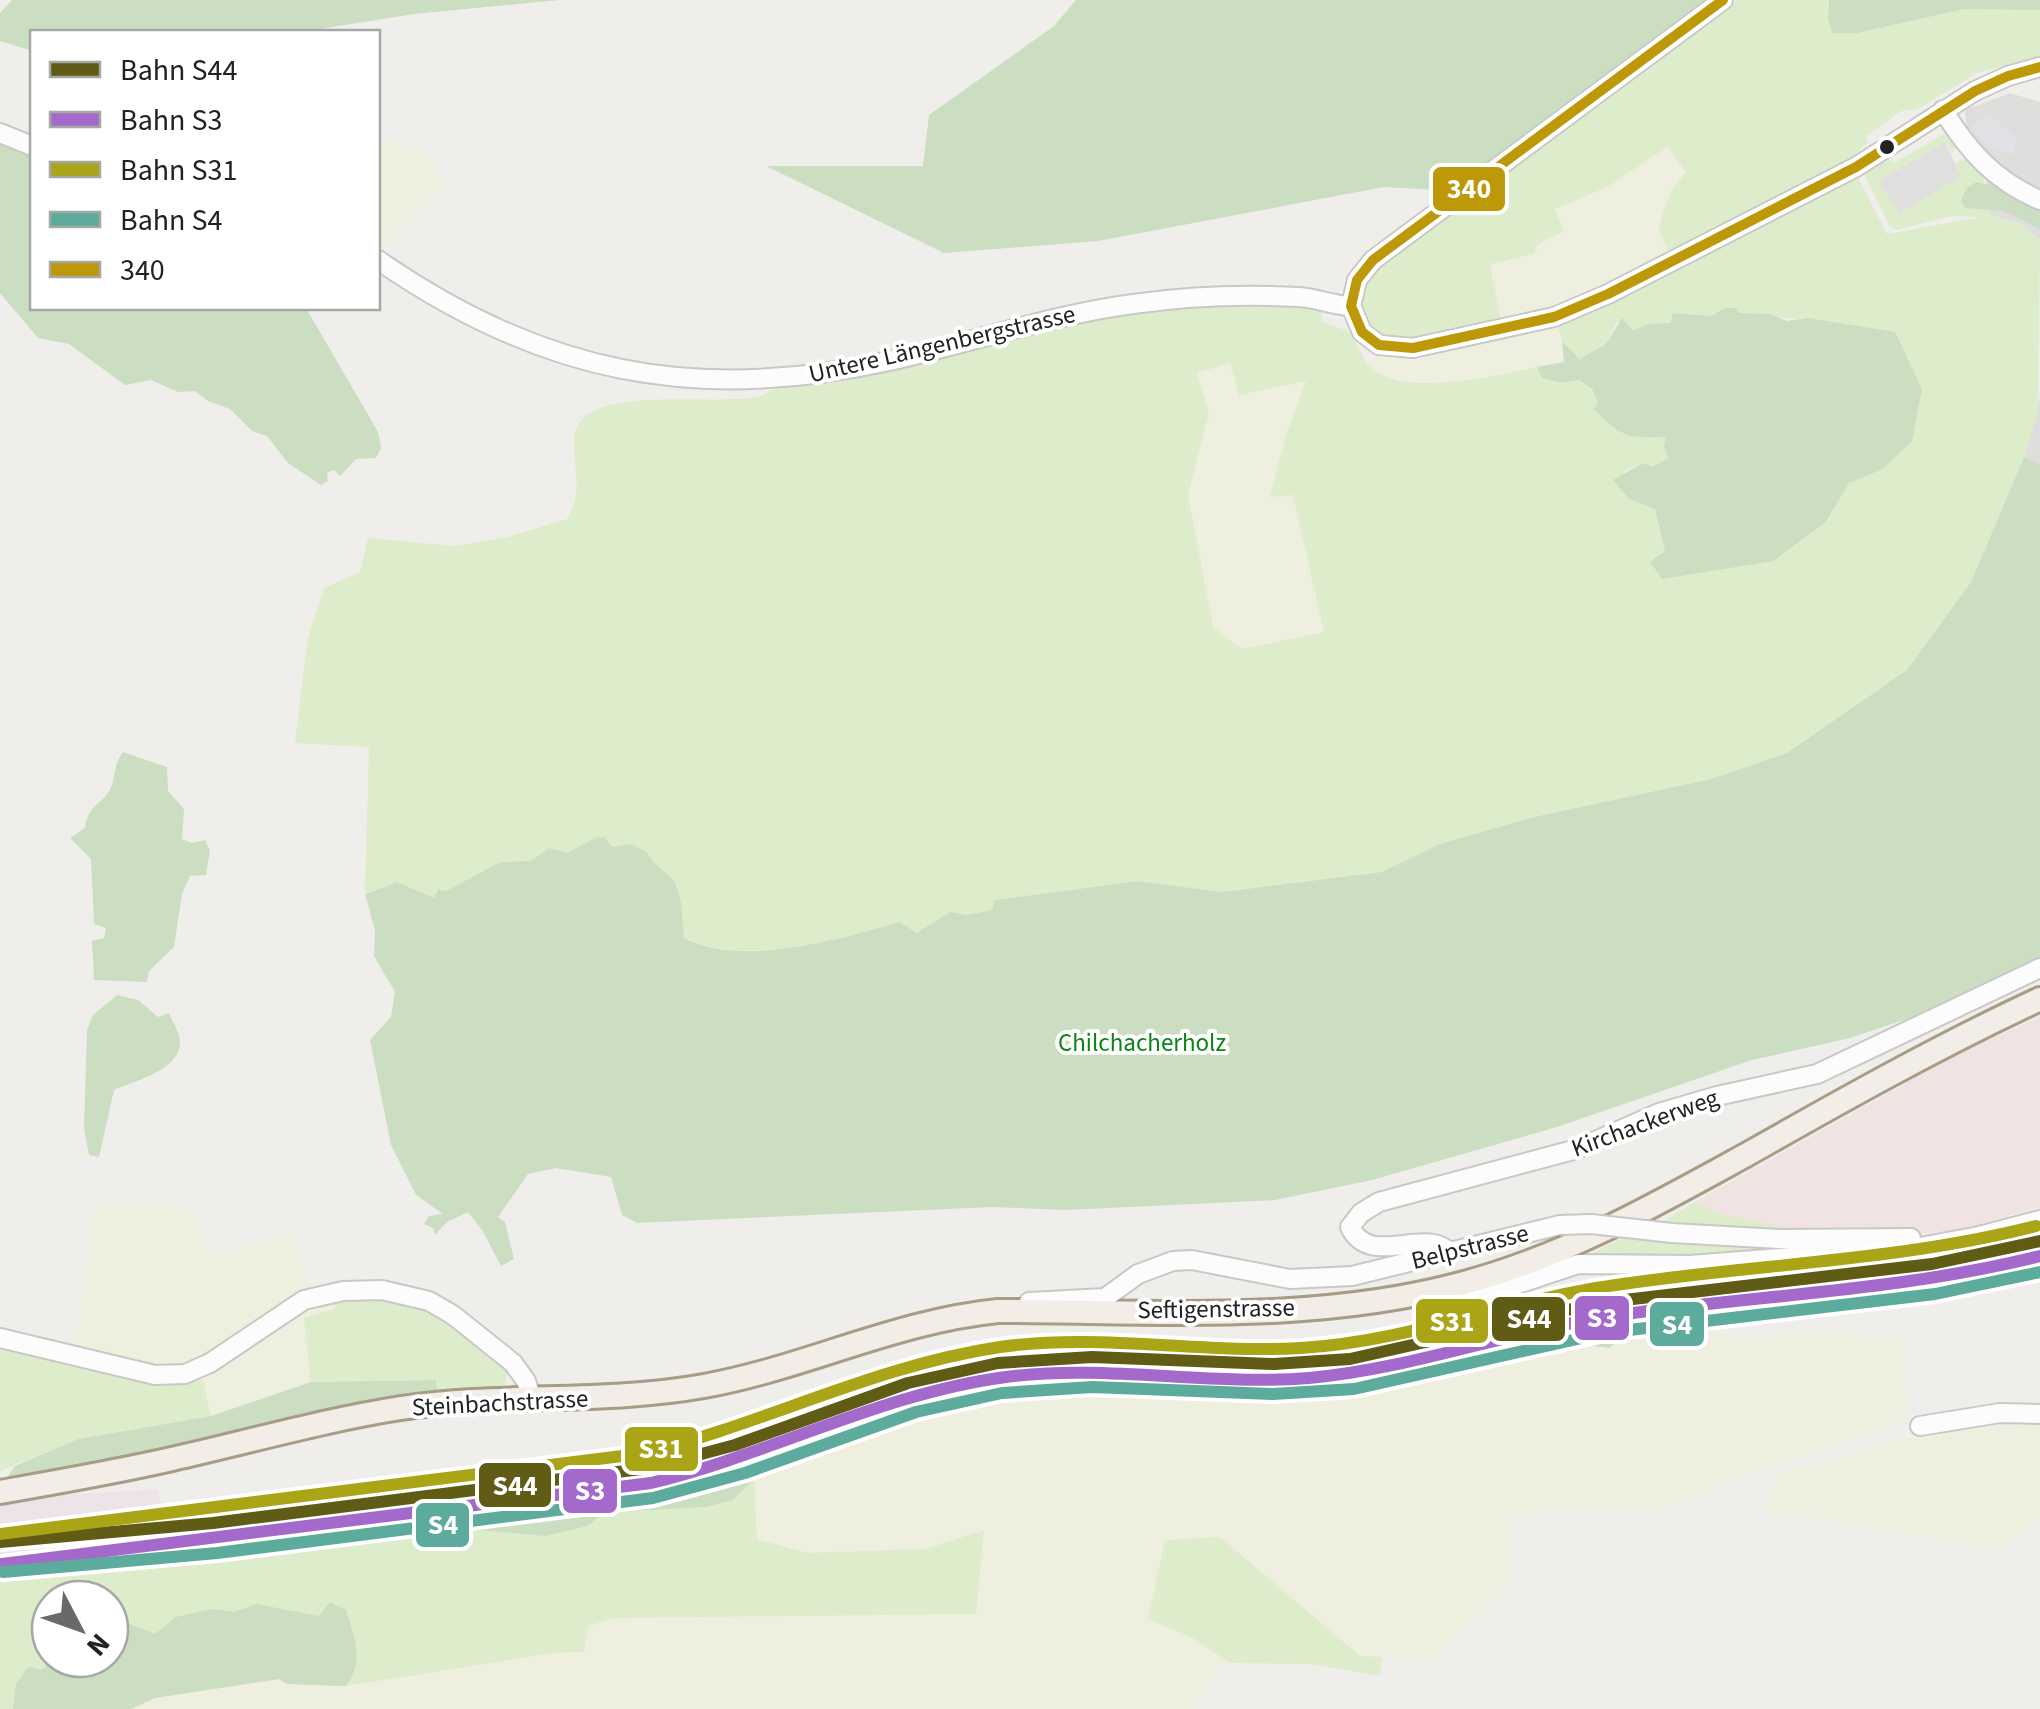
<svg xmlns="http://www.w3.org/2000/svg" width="2040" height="1709" font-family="'Source Sans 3',sans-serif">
  <rect width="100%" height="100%" fill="#f0eeeb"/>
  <path fill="#dfdedc" d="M 2010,93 L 2040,102 L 2040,240 L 2021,224 L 1989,215 L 1984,153 L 1966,128 L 1965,110 Z
    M 2040,397 L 2040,464 L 2024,457 Z"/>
  <path fill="#f1e3e1" d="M 2040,1017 L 2040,1207 L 1952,1231 L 1908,1235 L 1801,1231 L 1721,1214 L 1695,1202 L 1959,1053 Z"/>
  <path fill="#ede4e9" d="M 2040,1233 L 2040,1247 L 1986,1261 L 1600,1309 L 1400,1356 L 1327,1368 L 1245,1370 L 1092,1363 L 998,1369 L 910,1389 L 737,1451 L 650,1473 L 0,1557 L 0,1503 L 36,1497 L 158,1489 L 163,1514 L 212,1517 L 616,1467 L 700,1446 L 756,1428 L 850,1392 L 962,1359 L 1065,1348 L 1278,1356 L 1326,1353 L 1432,1333 L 1656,1275 L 1951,1251 Z"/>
  <path fill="#efefdf" d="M 378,137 L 421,151 L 447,185 L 380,253 L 378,252 Z
    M 1667,147 L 1686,172 L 1671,191 L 1658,228 L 1670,255 L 1558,323 L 1565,363 L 1433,385 L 1378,374 L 1367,364 L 1489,264 L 1534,254 L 1555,209 L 1607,187 Z
    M 1231,363 L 1239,395 L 1306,381 L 1286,435 L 1270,497 L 1293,495 L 1325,633 L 1242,649 L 1213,627 L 1188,495 L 1209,413 L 1197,372 Z
    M 96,1202 L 191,1208 L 211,1257 L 292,1232 L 310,1290 L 331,1288 L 336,1309 L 304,1319 L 311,1382 L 211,1416 L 202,1380 L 167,1383 L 77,1358 L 75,1346 Z
    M 1706,1296 L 1731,1338 L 1818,1333 L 1903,1338 L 1908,1418 L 1661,1507 L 1511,1514 L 1511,1587 L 1430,1660 L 1360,1656 L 1219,1537 L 1149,1619 L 1193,1638 L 1230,1663 L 1218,1669 L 1194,1709 L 131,1709 L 155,1698 L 279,1679 L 287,1684 L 554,1653 L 584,1652 L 588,1626 L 613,1618 L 976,1614 L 983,1530 L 926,1549 L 807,1553 L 757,1539 L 754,1479 L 915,1415 L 933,1410 L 1015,1370 L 1016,1367 L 1073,1363 L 1150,1365 L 1240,1382 L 1311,1374 L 1529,1337 L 1609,1348 L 1654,1318 L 1650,1302 Z
    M 2040,1423 L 2040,1518 L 1999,1549 L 1766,1510 L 1776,1475 L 1926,1433 Z"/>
  <path fill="#ddeccb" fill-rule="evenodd" d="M 1737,0 L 1829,0 L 1828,17 L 1833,33 L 1859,33 L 1964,9 L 2040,10 L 2040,56 L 1977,73 L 1916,110 L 1901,111 L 1865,137 L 1868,142 L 1849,160 L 1887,234 L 1981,217 L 1952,216 L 1897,230 L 1889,225 L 1865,176 L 1864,169 L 1891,160 L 1894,163 L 1944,134 L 1951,140 L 1955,138 L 1957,145 L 1952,152 L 1945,142 L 1879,181 L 1960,175 L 1956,163 C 1966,155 1975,164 1983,171 L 1989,215 L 2021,224 L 2040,240 L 2038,412 L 2024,457 L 1971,582 L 1907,670 L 1787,753 L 1711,779 L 1534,817 L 1440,844 L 1382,872 L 1222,892 L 1138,881 L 996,900 L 993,910 L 967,915 L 950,913 L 917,934 L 900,922 C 840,939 741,968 683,937 L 678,887 L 671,878 L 631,845 L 612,847 L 597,837 L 567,853 L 549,848 L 531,861 L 500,862 L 446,891 L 438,890 L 434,898 L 397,882 L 365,893 L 369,747 L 295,743 L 308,637 L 324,588 L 360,572 L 368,538 L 454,546 L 508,537 L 567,519 C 592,481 556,436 588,414 C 623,391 709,403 753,398 C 764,397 771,389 781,386 C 795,382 812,386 827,384 C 839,383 852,378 864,375 C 1009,340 1163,290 1314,306 L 1322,313 L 1322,322 L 1348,331 C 1359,343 1361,360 1374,370 C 1409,397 1496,375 1537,367 L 1543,378 L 1561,383 L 1579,380 L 1592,389 L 1598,402 L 1667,437 L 1670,458 L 1652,467 L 1642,463 L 1624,471 L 1629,499 L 1655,509 L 1665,551 L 1732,567 L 1773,561 L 1825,523 L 1849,483 L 1883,469 L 1808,318 C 1784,321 1763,314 1739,313 L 1736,308 L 1725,308 L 1711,316 L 1673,313 L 1670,323 L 1647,324 L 1633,332 L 1617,321 L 1606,344 L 1579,359 L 1562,341 L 1558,323 L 1591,311 L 1675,267 L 1658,228 L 1671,191 L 1686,172 L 1667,147 L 1607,187 L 1555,209 L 1564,231 L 1538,244 L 1534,254 L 1490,264 L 1501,323 C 1467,330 1368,364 1361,308 C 1358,285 1374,269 1389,255 ZM 1230,363 L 1239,395 L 1306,381 L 1286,435 L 1270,497 L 1293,495 L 1324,632 L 1242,649 L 1213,627 L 1188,495 L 1209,413 L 1197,373 Z
    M 1695,1202 L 1721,1214 L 1801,1231 L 1657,1225 Z
    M 1625,1237 L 1661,1242 L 1795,1246 L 1798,1251 L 1689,1259 L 1584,1257 Z
    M 388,1296 C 438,1307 470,1336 508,1369 L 504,1388 L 437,1392 L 436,1380 L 311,1382 L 304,1318 L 335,1309 L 333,1297 Z
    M 1528,1324 L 1529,1337 L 1311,1374 L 1240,1382 L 1150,1365 C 1208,1368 1268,1374 1326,1368 C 1395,1361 1462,1341 1528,1324 Z
    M 0,1342 L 167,1383 L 203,1380 L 211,1416 L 78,1439 L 0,1471 Z
    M 754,1479 L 757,1539 L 807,1553 L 926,1549 L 984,1530 L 976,1614 L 614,1618 L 588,1626 L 584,1652 L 553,1653 L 346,1686 L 287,1684 L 279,1679 L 155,1698 L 131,1709 L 0,1709 L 0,1557 L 371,1510 L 376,1520 L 407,1519 L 441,1533 L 459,1528 L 586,1526 L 603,1514 L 615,1512 L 706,1507 L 733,1500 ZM 50,1599 L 110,1599 L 110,1659 L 50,1659 Z
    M 1220,1537 L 1360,1656 L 1382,1657 L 1380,1676 L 1311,1664 L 1230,1663 L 1193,1638 L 1148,1619 L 1165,1540 Z"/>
  <path fill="#cbdec1" d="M 12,0 L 560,0 L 414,14 L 301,32 L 32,32 L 32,51 L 0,41 L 0,13 Z
    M 1076,0 L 1713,0 L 1453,191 L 1384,187 L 1098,241 L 944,253 L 766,166 L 923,166 L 929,115 L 1054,26 Z
    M 1829,0 L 2040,0 L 2040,10 L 1964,9 L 1858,33 L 1832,33 L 1828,17 Z
    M 0,141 L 32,157 L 32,308 L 306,308 L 378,432 L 381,448 L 376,458 L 356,459 L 340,476 L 334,470 L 327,473 L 328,481 L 321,485 L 288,463 L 267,436 L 252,431 L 230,409 L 208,401 L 195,391 L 178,392 L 151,380 L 125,385 L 69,344 L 38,338 L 0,293 Z
    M 1976,182 L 1996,186 L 2040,210 L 2040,229 L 2004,211 L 1966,208 L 1961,201 L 1967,188 Z
    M 1725,308 L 1736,308 L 1739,313 L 1770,314 L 1787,321 L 1808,318 L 1895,332 L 1922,389 L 1912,441 L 1883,469 L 1849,483 L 1825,523 L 1773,561 L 1662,579 L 1650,562 L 1665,551 L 1655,509 L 1629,499 L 1613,480 L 1643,463 L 1652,467 L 1669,458 L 1664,448 L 1666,437 C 1629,438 1621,438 1594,409 L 1598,402 L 1592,389 L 1579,380 L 1561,383 L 1542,378 L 1537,367 L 1564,362 L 1562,341 L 1579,359 L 1606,344 L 1622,318 L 1633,331 L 1647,324 L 1670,323 L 1673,313 L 1711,316 Z
    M 2024,457 L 2040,464 L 2040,960 L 1913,1017 L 1850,1038 L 1752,1060 L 1557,1127 L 1372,1180 L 1275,1200 L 1066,1210 L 992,1207 L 637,1223 L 622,1215 L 611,1177 L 556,1168 L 528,1174 L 498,1217 L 505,1222 L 514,1259 L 501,1266 L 482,1230 L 468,1212 L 447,1222 L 435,1235 L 433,1228 L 424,1224 L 429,1216 L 443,1214 L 416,1195 L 391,1145 L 370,1040 L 391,1017 L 395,992 L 374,956 L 375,930 L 365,894 L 397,882 L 434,898 L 438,889 L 446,891 L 500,862 L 531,861 L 549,848 L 567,853 L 597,837 L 605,838 L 612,847 L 631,844 L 647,852 C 653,866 665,869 674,881 C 683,895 682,921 684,938 C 741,968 840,939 900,922 L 917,933 L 950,912 L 967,915 L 992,910 L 995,900 L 1138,881 L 1222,892 L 1382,872 L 1440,844 L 1534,817 L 1711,779 L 1787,753 L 1907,670 L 1971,582 Z
    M 123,752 L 167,767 L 168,791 L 184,809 L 182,839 L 192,843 L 205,840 L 210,850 L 206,875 L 190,876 L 182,894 L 174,947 L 149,971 L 147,982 L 94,980 L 92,941 L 104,938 L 106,928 L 94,924 L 91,859 L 70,838 L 85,828 C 87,804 106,803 112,785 C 116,771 114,764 123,752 Z
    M 117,995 L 138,1000 L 158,1017 L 169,1013 C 173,1023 181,1034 180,1044 C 178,1071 134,1081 114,1090 L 99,1157 L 89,1155 L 84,1129 L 87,1030 L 93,1015 Z
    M 1650,1302 L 1654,1318 L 1609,1348 L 1529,1337 L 1528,1324 Z
    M 1016,1367 L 1015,1370 L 976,1393 L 933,1410 L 915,1415 L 754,1479 L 733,1500 L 706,1507 L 615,1512 L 603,1514 L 587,1526 L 546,1536 L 459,1528 L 441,1533 L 407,1519 L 376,1520 L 371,1510 C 483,1496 600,1489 710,1459 C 814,1431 908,1380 1016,1367 Z
    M 436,1380 L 437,1392 C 334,1402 235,1435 135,1457 C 92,1466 49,1472 6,1479 L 15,1466 L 78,1439 L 211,1416 L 311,1382 Z
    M 330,1602 L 346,1610 C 354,1637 365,1661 346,1686 L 287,1684 L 279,1679 L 155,1698 L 131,1709 L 13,1709 L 16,1684 L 28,1667 L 41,1670 L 51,1663 L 52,1659 L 110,1659 L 110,1626 L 130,1624 L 155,1634 L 176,1617 L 213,1609 L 234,1612 L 256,1604 L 319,1616 Z"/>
  <path fill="#e0dfde" d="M 1945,142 L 1961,176 L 1899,214 L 1879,181 Z"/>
  <path fill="#e2e1e5" d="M 1989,114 L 2017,139 L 2012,155 L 1989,146 L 1971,127 Z"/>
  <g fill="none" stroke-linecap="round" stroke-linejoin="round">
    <defs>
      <path id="minor" d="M 1723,0 L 1373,260 L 1357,280 L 1351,306 L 1362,332 L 1379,345 L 1413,348 L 1554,317 L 1608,294 L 1856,167 L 1975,91 L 2008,76 L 2040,67
        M 1943,110 C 1968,151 1995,181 2040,200
        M 0,133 L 32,146
        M 378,260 C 541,373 695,404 889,361 C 970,343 1050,315 1133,304 C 1188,296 1244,294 1299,297 C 1317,298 1334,306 1351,306
        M 1672,1233 L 1781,1239 L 1911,1238
        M 1450,1251 C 1445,1249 1440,1245 1434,1244 C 1406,1239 1366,1261 1350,1227 L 1361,1213 L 1379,1202 L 1577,1149 L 1659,1113 L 1717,1096 L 1817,1074 L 2040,968
        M 1453,1290 L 1503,1289 L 1578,1264 L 1690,1265 L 1920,1247 L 1979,1236 L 2040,1220
        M 1029,1302 L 1105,1298 L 1138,1274 L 1173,1261 L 1192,1260 L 1290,1279 L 1352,1276 L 1560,1225
        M 0,1338 L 155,1375 L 185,1374 L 210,1363 L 304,1300 L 343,1291 L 382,1290 L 429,1301 L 453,1315 L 513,1363 L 526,1381 L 532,1399
        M 1920,1426 L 2000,1413 L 2040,1414"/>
      <path id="major" d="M 0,1492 C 57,1482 115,1472 172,1459 C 248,1442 324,1420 401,1408 C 502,1393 604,1404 704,1386 C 804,1368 896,1321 998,1311 C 1152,1311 1314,1324 1464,1283 C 1565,1256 1655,1205 1746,1155 C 1843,1100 1939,1046 2040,999"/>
    </defs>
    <use href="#minor" stroke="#c9c8c7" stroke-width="22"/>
    <use href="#major" stroke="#a79c86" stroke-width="28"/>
    <use href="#minor" stroke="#fdfcfc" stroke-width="18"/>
    <use href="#major" stroke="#f3ede7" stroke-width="22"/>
    <defs>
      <path id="minor-bridge" d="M 1560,1225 L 1591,1224 L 1672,1233"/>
    </defs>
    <use href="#minor-bridge" stroke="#c9c8c7" stroke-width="22" stroke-linecap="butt"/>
    <use href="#minor-bridge" stroke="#fdfcfc" stroke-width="18"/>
    <defs>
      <path id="bus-1" d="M 1723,0 L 1373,260 L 1357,280 L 1351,306 L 1362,332 L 1379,345 L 1413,348 L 1554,317 L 1608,294 L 1856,167 L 1975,91 L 2008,76 L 2040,67"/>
    </defs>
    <use href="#bus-1" stroke="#fff" stroke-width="18"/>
    <use href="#bus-1" stroke="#bd990a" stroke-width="10"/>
    <defs>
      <path id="rail-1" d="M 0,1542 L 213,1523 L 649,1468 L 735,1445 L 908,1383 L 998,1363 L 1092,1357 L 1274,1364 L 1350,1359 L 1599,1303 L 1932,1264 L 2040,1241"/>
      <path id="rail-2" d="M 2,1564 L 651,1483 C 771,1454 883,1393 1006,1377 C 1107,1364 1208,1386 1309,1378 C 1410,1369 1505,1333 1605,1317 C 1751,1295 1897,1292 2040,1256"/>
      <path id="rail-3" d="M 0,1534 L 646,1453 C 765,1423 878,1365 1000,1347 C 1100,1333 1201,1354 1301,1348 C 1402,1342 1497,1305 1596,1288 C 1743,1264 1891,1263 2036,1226"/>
      <path id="rail-4" d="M 3,1572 L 217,1553 L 653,1498 L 745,1473 L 916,1412 L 1002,1393 L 1092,1387 L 1273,1394 L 1354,1389 L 1604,1333 L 1935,1294 L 2040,1272"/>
    </defs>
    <use href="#rail-1" stroke="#fff" stroke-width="20"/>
    <use href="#rail-2" stroke="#fff" stroke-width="20"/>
    <use href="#rail-3" stroke="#fff" stroke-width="20"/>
    <use href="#rail-4" stroke="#fff" stroke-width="20"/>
    <use href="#rail-1" stroke="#605b15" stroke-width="12"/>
    <use href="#rail-2" stroke="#a369cb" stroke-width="12"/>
    <use href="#rail-3" stroke="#aaa417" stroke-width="12"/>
    <use href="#rail-4" stroke="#5cab9d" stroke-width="12"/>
  </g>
  <circle fill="#222" stroke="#fff" stroke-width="4" cx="1887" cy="147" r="9"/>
  <g text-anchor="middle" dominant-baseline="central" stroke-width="8" stroke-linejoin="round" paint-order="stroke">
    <g font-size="25" fill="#222" stroke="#fff">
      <text transform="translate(942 344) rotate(-13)">Untere Längenbergstrasse</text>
      <text transform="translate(1645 1123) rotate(-20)">Kirchackerweg</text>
      <text transform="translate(1470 1247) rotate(-14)">Belpstrasse</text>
      <text transform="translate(1216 1309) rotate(-1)">Seftigenstrasse</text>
      <text transform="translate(500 1403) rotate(-3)">Steinbachstrasse</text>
    </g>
    <g font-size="25" fill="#0c8416" stroke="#fff">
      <text x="1142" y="1043">Chilchacherholz</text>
    </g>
  </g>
  <g stroke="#fff" stroke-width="4">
    <rect x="1431" y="165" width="76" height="48" rx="10" fill="#bd990a"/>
    <rect x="1573" y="1294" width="58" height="48" rx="10" fill="#a369cb"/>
    <rect x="1490" y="1295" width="77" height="48" rx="10" fill="#605b15"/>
    <rect x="1414" y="1297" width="76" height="48" rx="10" fill="#aaa417"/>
    <rect x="1648" y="1300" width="58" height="48" rx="10" fill="#5cab9d"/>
    <rect x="623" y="1425" width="77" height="48" rx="10" fill="#aaa417"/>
    <rect x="477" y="1461" width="76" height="48" rx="10" fill="#605b15"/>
    <rect x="561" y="1467" width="58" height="48" rx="10" fill="#a369cb"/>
    <rect x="414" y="1501" width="57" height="48" rx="10" fill="#5cab9d"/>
  </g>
  <g font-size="28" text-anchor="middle" font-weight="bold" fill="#fff">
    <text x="1469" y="198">340</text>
    <text x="1602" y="1327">S3</text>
    <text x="1529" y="1328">S44</text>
    <text x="1452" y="1331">S31</text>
    <text x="1677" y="1334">S4</text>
    <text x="661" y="1458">S31</text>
    <text x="515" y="1495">S44</text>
    <text x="590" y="1500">S3</text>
    <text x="443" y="1534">S4</text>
  </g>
  <rect x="30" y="30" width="350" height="280" fill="#ffffff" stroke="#a7a7a7" stroke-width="2.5"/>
  <rect x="50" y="62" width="50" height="15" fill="#605b15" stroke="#a7a7a7" stroke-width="2.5"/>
  <text x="120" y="80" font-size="30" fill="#222222">Bahn S44</text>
  <rect x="50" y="112" width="50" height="15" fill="#a369cb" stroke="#a7a7a7" stroke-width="2.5"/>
  <text x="120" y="130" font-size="30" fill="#222222">Bahn S3</text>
  <rect x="50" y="162" width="50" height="15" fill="#aaa417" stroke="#a7a7a7" stroke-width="2.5"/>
  <text x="120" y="180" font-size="30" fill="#222222">Bahn S31</text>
  <rect x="50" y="212" width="50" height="15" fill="#5cab9d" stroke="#a7a7a7" stroke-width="2.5"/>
  <text x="120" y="230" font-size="30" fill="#222222">Bahn S4</text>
  <rect x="50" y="262" width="50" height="15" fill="#bd990a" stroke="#a7a7a7" stroke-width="2.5"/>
  <text x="120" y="280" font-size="30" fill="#222222">340</text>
  <g transform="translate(80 1629) rotate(131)"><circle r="48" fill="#ffffff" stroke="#a7a7a7" stroke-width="2.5"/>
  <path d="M0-8L18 38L0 25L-18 38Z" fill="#6a6968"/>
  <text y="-15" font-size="28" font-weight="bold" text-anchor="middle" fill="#222222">N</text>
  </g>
</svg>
